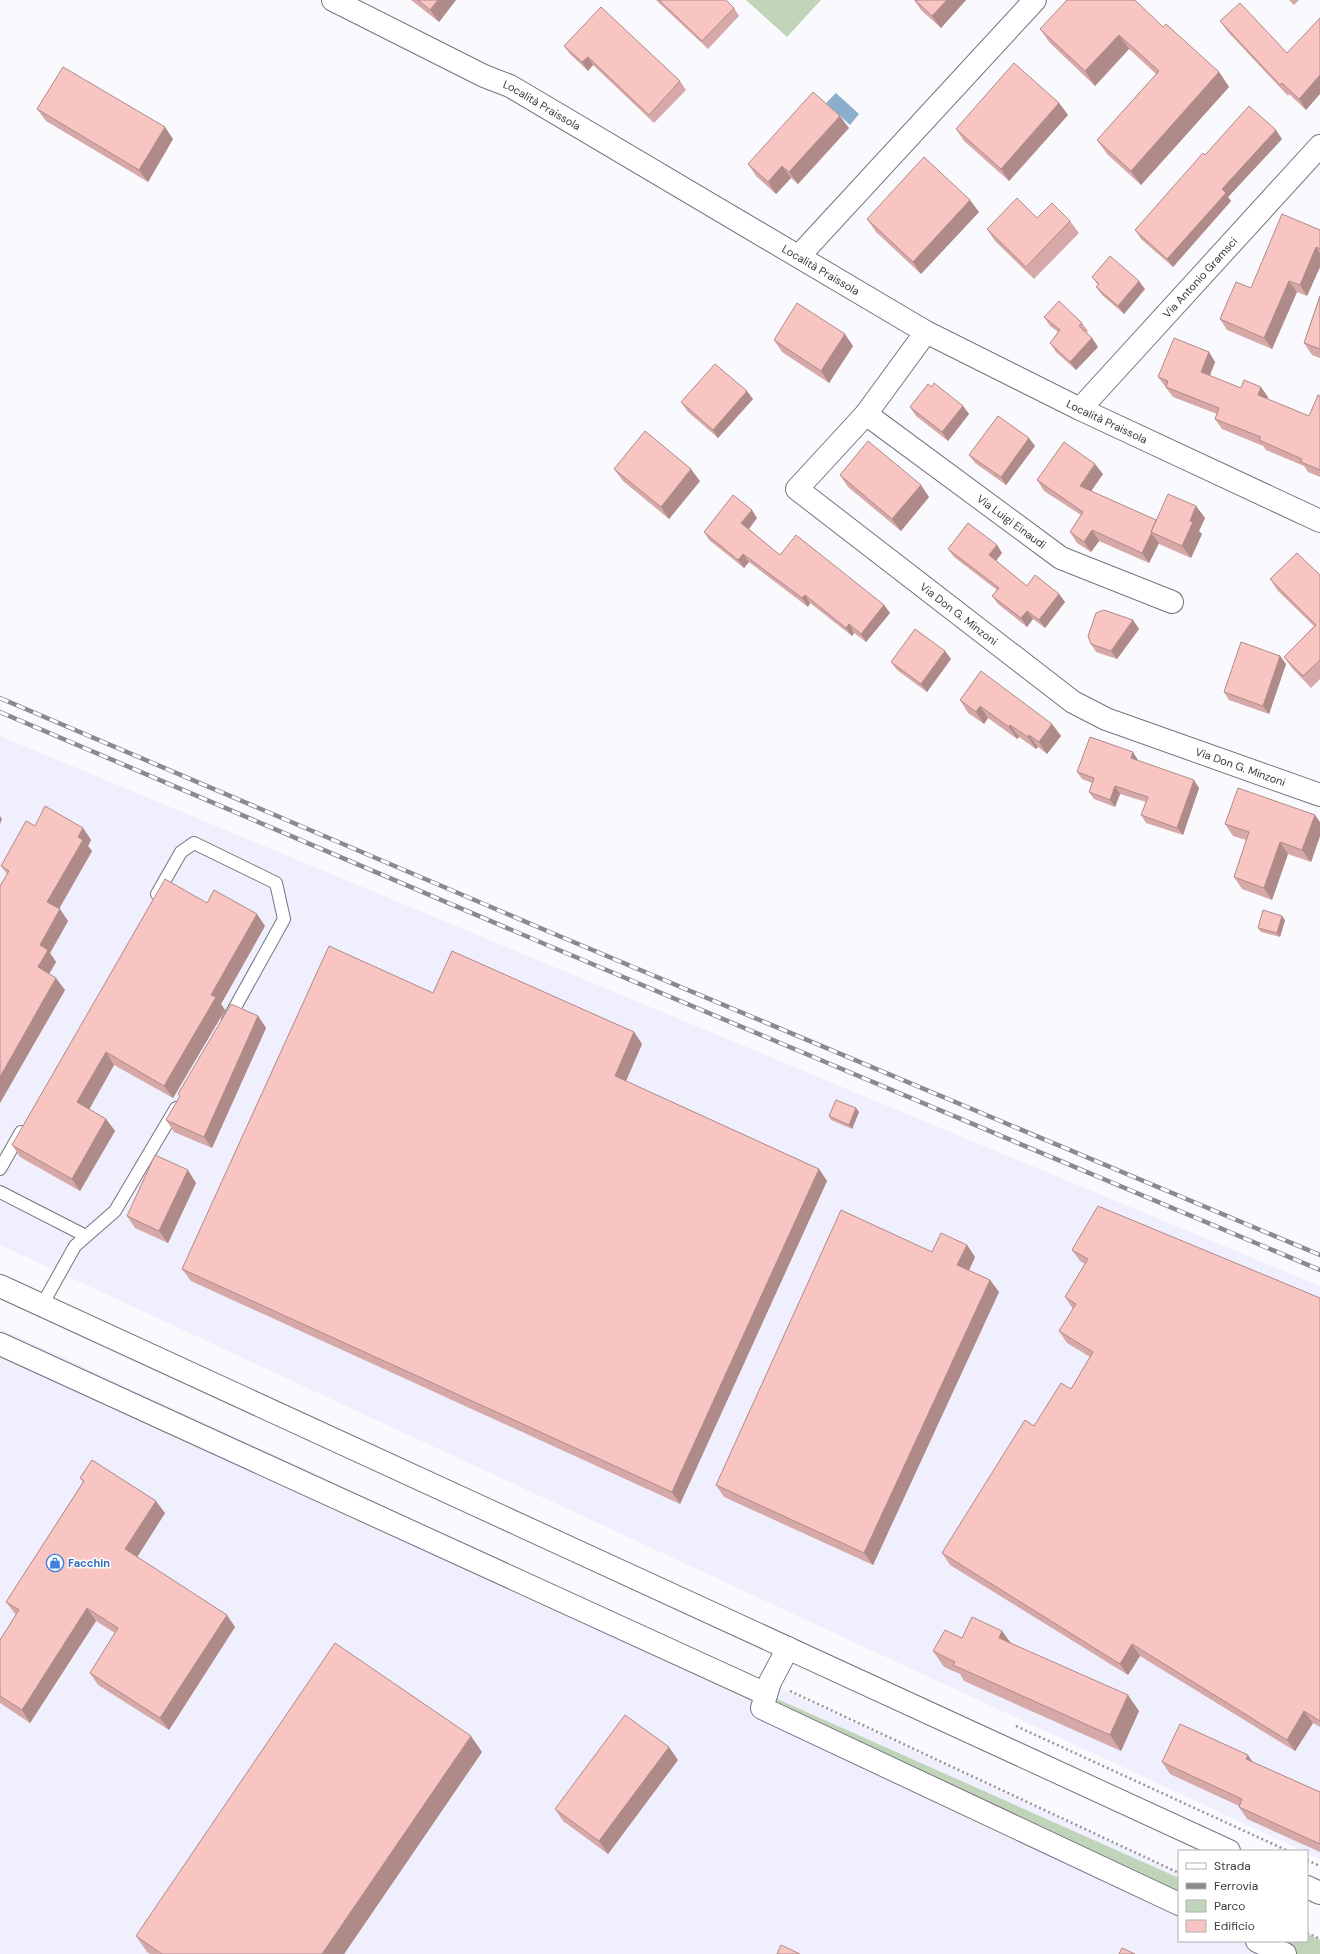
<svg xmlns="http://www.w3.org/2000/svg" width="1320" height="1954" font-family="'DM Sans',sans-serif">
  <rect width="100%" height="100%" fill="#fafafe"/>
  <path fill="#f0effe" d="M 0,736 L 1320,1286 L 1320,1859 L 1307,1853 L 1307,1851 L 1303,1851 L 0,1245 Z
    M 0,1328 L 1179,1873 L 1179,1941 L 1307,1941 L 1307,1932 L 1320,1938 L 1320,1954 L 0,1954 Z"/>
  <path fill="#bfd4b9" d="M 746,0 L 821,0 L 787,37 Z
    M 766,1694 L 1179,1878 L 1179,1904 L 762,1708 Z
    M 1307,1934 L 1320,1940 L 1320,1954 L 1285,1954 L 1257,1941 L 1307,1941 Z"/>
  <path fill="#89afcd" d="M 836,93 L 859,114 L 850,125 L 826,103 Z"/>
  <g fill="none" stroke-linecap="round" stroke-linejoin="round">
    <defs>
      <path id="lane" d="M 157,894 L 181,852 L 194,843 L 276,883 L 284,919 L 228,1020
        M 0,1169 L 21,1132
        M 0,1192 L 86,1236
        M 42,1305 L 75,1246 L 115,1211 L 176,1108"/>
      <g id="street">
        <path id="s1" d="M 333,0 L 484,76 L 510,86 L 926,332 L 1080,409 L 1320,521"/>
        <path d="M 799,256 L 1035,0"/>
        <path id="s2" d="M 926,332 L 866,414 L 797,489 L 1073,702 L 1106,719 L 1320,795"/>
        <path id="s3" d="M 1080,409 L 1320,146"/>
        <path id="s4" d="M 866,414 L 1061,558 L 1172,602"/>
        <path d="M 0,1344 L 766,1694"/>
        <path d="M 788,1648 L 770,1682 L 762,1708 L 1179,1904"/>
        <path d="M 1257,1941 L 1285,1954"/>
      </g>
      <path id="primary" d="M 0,1286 L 1229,1851
        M 1307,1887 L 1320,1893"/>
    </defs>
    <use href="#lane" stroke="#75747f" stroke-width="14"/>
    <use href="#street" stroke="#75747f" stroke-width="24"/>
    <use href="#primary" stroke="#75747f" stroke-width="24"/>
    <path stroke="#959599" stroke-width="2.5" stroke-dasharray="2 3" stroke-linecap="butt" d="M 790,1691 L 1179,1873
      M 1016,1726 L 1288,1851
      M 1307,1860 L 1320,1866
      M 1307,1933 L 1320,1939"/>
    <use href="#lane" stroke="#fff" stroke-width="12"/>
    <use href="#street" stroke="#fff" stroke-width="22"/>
    <use href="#primary" stroke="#fff" stroke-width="22"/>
    <defs>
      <path id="rail" d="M 0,698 L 552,933 L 1320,1255
        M 0,712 L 547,945 L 1320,1270"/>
    </defs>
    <use href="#rail" stroke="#8a8a8e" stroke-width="4.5"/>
    <use href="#rail" stroke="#fff" stroke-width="3" stroke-dasharray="9" stroke-linecap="butt"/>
  </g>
  <path fill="#d6a9a8" d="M 411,0 L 456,0 L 439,22 Z
    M 656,0 L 726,0 L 734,8 L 739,16 L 708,49 Z
    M 914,0 L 966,0 L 941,28 L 921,10 Z
    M 1289,0 L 1299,0 L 1294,5 Z
    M 1220,21 L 1287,53 L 1306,110 L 1289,94 L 1288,96 L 1228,32 Z
    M 1163,27 L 1219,72 L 1229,87 L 1141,185 L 1107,154 L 1097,140 L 1156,74 L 1129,49 L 1095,86 L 1050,43 L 1040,29 Z
    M 564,46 L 680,81 L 686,90 L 654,123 L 593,65 L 588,71 L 570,54 Z
    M 1059,103 L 1068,115 L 1009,181 L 964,141 L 956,129 Z
    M 37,109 L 173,139 L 148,182 L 46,121 Z
    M 849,128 L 798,184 L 791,178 L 776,194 L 756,176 L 748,164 Z
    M 1282,139 L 1228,197 L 1231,201 L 1173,267 L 1141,239 L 1135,230 L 1205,155 Z
    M 979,212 L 921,274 L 876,232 L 867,219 Z
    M 1037,218 L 1070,221 L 1079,233 L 1034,279 L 995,241 L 987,229 Z
    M 1320,230 L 1320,267 L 1307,296 L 1297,292 L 1272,349 L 1227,330 L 1220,319 L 1251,288 Z
    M 1092,277 L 1145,289 L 1124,314 L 1102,295 L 1096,287 L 1098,285 Z
    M 1320,296 L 1320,358 L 1312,355 L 1304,343 Z
    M 1044,317 L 1082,323 L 1088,331 L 1086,333 L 1092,338 L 1098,347 L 1076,370 L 1056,352 L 1050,343 L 1058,332 L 1050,326 Z
    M 774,340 L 853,346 L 829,383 L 782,352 Z
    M 1209,352 L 1215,362 L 1210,376 L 1241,388 L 1268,397 L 1267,399 L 1309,416 L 1320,396 L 1320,477 L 1308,472 L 1304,466 L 1266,450 L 1263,446 L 1222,429 L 1215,419 L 1217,414 L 1173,397 L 1158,377 Z
    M 932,387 L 963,406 L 969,414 L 948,441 L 916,416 L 910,407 Z
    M 753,399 L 718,438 L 687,411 L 681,402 Z
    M 1035,446 L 1006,485 L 975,463 L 969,455 Z
    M 614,469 L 700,481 L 669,519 L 623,481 Z
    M 1103,474 L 1091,491 L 1156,520 L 1196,506 L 1205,518 L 1199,531 L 1202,534 L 1191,558 L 1159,544 L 1159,543 L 1149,563 L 1099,541 L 1091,552 L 1077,543 L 1070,532 L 1081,515 L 1044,491 L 1037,480 Z
    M 840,475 L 929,497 L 901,531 L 848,487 Z
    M 757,518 L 749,529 L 780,555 L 884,605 L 890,613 L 866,642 L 854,633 L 852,636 L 810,603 L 808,607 L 749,562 L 744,568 L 709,540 L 704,532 Z
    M 997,545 L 1002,553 L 996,561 L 1027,586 L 1059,594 L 1065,602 L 1045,628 L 1033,619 L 1027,627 L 998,604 L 992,596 L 997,590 L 954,557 L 948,549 Z
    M 1320,575 L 1320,679 L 1311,688 L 1292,668 L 1284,657 L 1314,626 L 1278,591 L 1270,579 Z
    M 1133,620 L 1139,629 L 1117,659 L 1096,652 L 1091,644 Z
    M 945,651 L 951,659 L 927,692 L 897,670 L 891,662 Z
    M 1280,656 L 1286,664 L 1269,714 L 1229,700 L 1224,692 Z
    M 960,700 L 1052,724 L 1061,736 L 1047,754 L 1038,747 L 1036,749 L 1019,737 L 1017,739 L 988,718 L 984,724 L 968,713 Z
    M 1138,760 L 1138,761 L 1199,788 L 1183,835 L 1146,823 L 1141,815 L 1146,802 L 1120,794 L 1115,807 L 1094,799 L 1089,792 L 1092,783 L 1082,779 L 1077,772 Z
    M 1320,822 L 1320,836 L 1311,862 L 1288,854 L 1272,900 L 1242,889 L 1234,877 L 1246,840 L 1233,836 L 1225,824 Z
    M 35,826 L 83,828 L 91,840 L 88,846 L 92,851 L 59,909 L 68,921 L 50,953 L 56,962 L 49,974 L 65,990 L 0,1103 L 0,886 L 7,874 L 1,866 Z
    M 207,903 L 265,926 L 221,1004 L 225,1010 L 173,1098 L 114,1065 L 89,1109 L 106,1119 L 115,1131 L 80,1191 L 20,1157 L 12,1145 Z
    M 1285,920 L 1280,937 L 1261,932 L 1258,928 Z
    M 433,993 L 634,1032 L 642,1044 L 626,1081 L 819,1169 L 827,1181 L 680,1504 L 191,1281 L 182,1269 Z
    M 258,1016 L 266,1028 L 212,1148 L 174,1132 L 166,1120 L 180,1097 L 178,1094 Z
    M 856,1108 L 859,1112 L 852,1129 L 831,1120 L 829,1116 Z
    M 196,1183 L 168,1243 L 135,1228 L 127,1216 Z
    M 967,1245 L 975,1257 L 969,1270 L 990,1280 L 999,1292 L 873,1565 L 724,1497 L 716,1485 L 932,1252 Z
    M 1072,1250 L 1320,1298 L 1320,1727 L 1313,1723 L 1295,1751 L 1140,1656 L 1128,1675 L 950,1565 L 942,1553 L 1034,1426 L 1071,1389 L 1090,1357 L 1067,1343 L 1059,1331 L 1073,1309 L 1065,1297 L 1085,1264 L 1080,1261 Z
    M 80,1478 L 165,1513 L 137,1557 L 235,1627 L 169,1730 L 98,1685 L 90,1673 L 115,1633 L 96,1621 L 30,1723 L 0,1703 L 0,1640 L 16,1615 L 6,1602 L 83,1482 Z
    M 1002,1631 L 1011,1643 L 1139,1711 L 1121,1751 L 964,1681 L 960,1674 L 944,1667 L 933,1651 L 962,1638 Z
    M 482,1752 L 344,1954 L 150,1954 L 147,1952 L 136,1936 Z
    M 678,1760 L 608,1854 L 563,1821 L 555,1809 Z
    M 1162,1762 L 1253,1762 L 1320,1792 L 1320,1852 L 1247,1819 L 1239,1807 L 1239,1806 L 1170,1774 Z"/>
  <path fill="#ae8a88" d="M 438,0 L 456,0 L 439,22 L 430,10 Z
    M 947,0 L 966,0 L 941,28 L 932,16 Z
    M 1119,35 L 1129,49 L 1095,86 L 1085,71 Z
    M 588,57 L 593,65 L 588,71 L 582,62 Z
    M 1219,72 L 1229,87 L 1141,185 L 1131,171 Z
    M 1320,75 L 1320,94 L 1306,110 L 1299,99 Z
    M 1059,103 L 1068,115 L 1009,181 L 1001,169 Z
    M 840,116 L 849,128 L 798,184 L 789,172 Z
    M 165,127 L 173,139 L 148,182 L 139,170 Z
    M 1276,130 L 1282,139 L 1228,197 L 1231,201 L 1173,267 L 1167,259 L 1222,189 Z
    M 782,166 L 791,178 L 776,194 L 768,182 Z
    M 970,200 L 979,212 L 921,274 L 913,262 Z
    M 1316,247 L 1320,253 L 1320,267 L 1307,296 L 1300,285 Z
    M 1139,281 L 1145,289 L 1124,314 L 1118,306 Z
    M 1289,281 L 1297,292 L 1272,349 L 1264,338 Z
    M 845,334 L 853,346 L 829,383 L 821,371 Z
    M 1092,338 L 1098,347 L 1076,370 L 1070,362 Z
    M 1209,352 L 1215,362 L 1207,382 L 1201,372 Z
    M 1261,387 L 1268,397 L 1265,405 L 1258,395 Z
    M 747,391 L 753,399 L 718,438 L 713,430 Z
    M 963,406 L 969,414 L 948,441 L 942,432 Z
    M 1029,438 L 1035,446 L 1006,485 L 1001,477 Z
    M 1095,464 L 1103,474 L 1087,497 L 1080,486 Z
    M 691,469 L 700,481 L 669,519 L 661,507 Z
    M 921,485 L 929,497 L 901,531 L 892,519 Z
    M 1196,506 L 1205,518 L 1199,531 L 1202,534 L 1191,558 L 1182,546 L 1190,521 Z
    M 752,510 L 757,518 L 747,531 L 741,523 Z
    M 1092,530 L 1099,541 L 1091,552 L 1084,542 Z
    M 1151,533 L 1159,543 L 1149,563 L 1142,553 Z
    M 997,545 L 1002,553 L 994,563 L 989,555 Z
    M 743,554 L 749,562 L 744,568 L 738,560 Z
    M 1059,594 L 1065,602 L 1045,628 L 1039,620 Z
    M 805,595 L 810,603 L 808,607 L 802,598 Z
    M 884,605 L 890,613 L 866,642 L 861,634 Z
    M 1027,611 L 1033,619 L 1027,627 L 1021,618 Z
    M 1133,620 L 1139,629 L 1117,659 L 1111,651 Z
    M 849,624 L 854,633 L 852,636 L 846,628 Z
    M 945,651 L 951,659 L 927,692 L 921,684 Z
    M 1280,656 L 1286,664 L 1269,714 L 1263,706 Z
    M 980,706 L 988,718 L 984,724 L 976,712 Z
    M 1052,724 L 1061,736 L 1047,754 L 1039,742 Z
    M 1010,725 L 1019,737 L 1017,739 L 1009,727 Z
    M 1029,735 L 1038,747 L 1036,749 L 1028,737 Z
    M 1133,752 L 1138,760 L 1136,766 L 1131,758 Z
    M 1194,780 L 1199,788 L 1183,835 L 1177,828 Z
    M 1115,786 L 1120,794 L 1115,807 L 1110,800 Z
    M 1315,815 L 1320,822 L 1320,836 L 1311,862 L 1302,850 Z
    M 0,816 L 2,819 L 0,824 Z
    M 83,828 L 91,840 L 88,846 L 92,851 L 56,914 L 47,902 L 78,837 Z
    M 1280,842 L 1288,854 L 1272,900 L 1264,888 Z
    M 60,909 L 68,921 L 50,953 L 56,962 L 46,979 L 38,967 L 40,945 Z
    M 257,914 L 265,926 L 221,1004 L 225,1010 L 173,1098 L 164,1086 L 211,995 Z
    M 1282,916 L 1285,920 L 1280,937 L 1277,933 Z
    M 56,978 L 65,990 L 0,1103 L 0,1077 Z
    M 258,1016 L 266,1028 L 212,1148 L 204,1137 Z
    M 634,1032 L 642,1044 L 623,1088 L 615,1076 Z
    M 106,1052 L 114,1065 L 86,1115 L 77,1102 Z
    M 856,1108 L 859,1112 L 852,1129 L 849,1125 Z
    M 106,1119 L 115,1131 L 80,1191 L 72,1179 Z
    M 819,1169 L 827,1181 L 680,1504 L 672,1492 Z
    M 188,1170 L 196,1183 L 168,1243 L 159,1231 Z
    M 967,1245 L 975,1257 L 966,1277 L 957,1265 Z
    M 990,1280 L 999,1292 L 873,1565 L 864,1553 Z
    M 156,1501 L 165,1513 L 134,1562 L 125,1549 Z
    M 87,1608 L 96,1621 L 30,1723 L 22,1710 Z
    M 227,1615 L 235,1627 L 169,1730 L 160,1718 Z
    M 1002,1631 L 1013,1647 L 999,1638 Z
    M 1132,1644 L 1140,1656 L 1128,1675 L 1120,1664 Z
    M 1128,1695 L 1139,1711 L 1121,1751 L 1110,1735 Z
    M 1304,1711 L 1313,1723 L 1295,1751 L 1287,1740 Z
    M 471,1736 L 482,1752 L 344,1954 L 322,1954 Z
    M 669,1747 L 678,1760 L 608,1854 L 599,1841 Z
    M 1248,1755 L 1256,1767 L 1246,1759 Z"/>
  <path fill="#f9c5c3" stroke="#ae8a88" d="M 418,0 L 438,0 L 430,10 Z
    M 659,0 L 726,0 L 734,8 L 702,41 Z
    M 915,0 L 947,0 L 932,16 Z
    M 1067,0 L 1135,0 L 1163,27 L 1166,24 L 1219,72 L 1131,171 L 1097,140 L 1159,71 L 1119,35 L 1085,71 L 1040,29 Z
    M 1240,3 L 1287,53 L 1320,18 L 1320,75 L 1299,99 L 1282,83 L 1280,85 L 1220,21 Z
    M 601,7 L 680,81 L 649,115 L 588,57 L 582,62 L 564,46 Z
    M 1014,63 L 1059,103 L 1001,169 L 956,129 Z
    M 63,67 L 165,127 L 139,170 L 37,109 Z
    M 813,92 L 840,116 L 789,172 L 782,166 L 768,182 L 748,164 Z
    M 1249,106 L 1276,130 L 1222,189 L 1226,193 L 1167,259 L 1135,230 L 1203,153 L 1205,155 Z
    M 924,157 L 970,200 L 913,262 L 867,219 Z
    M 1017,198 L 1037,218 L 1052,203 L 1070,221 L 1026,267 L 987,229 Z
    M 1282,214 L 1320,230 L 1320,249 L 1316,247 L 1300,285 L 1289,281 L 1264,338 L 1220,319 L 1236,282 L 1251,288 Z
    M 1110,256 L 1139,281 L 1118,306 L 1096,287 L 1099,284 L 1092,277 Z
    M 1320,296 L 1320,349 L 1304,343 Z
    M 1059,301 L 1082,323 L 1079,326 L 1092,338 L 1070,362 L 1050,343 L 1060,330 L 1044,317 Z
    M 797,303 L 845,334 L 821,371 L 774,340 Z
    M 1174,338 L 1209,352 L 1201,372 L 1241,388 L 1244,380 L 1261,387 L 1258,395 L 1309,416 L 1318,395 L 1320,396 L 1320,470 L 1301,462 L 1302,459 L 1259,440 L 1261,437 L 1215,419 L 1219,408 L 1166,387 L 1168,381 L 1158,377 Z
    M 715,364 L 747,391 L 713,430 L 681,402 Z
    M 934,383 L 963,406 L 942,432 L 910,407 L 928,384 L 932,387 Z
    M 998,416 L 1029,438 L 1001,477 L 969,455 Z
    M 645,431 L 691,469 L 661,507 L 614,469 Z
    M 868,441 L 921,485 L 892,519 L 840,475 Z
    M 1064,442 L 1095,464 L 1080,486 L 1156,520 L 1151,532 L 1152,532 L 1142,553 L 1092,530 L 1084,542 L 1070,532 L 1083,512 L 1037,480 Z
    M 1168,494 L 1196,506 L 1190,521 L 1193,522 L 1182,546 L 1151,532 Z
    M 733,495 L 752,510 L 741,523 L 780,555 L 796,535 L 884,605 L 861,634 L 849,624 L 846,628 L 805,595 L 802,598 L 743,554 L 738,560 L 704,532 Z
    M 968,523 L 997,545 L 989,555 L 1027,586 L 1035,575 L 1059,594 L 1039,620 L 1027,611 L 1021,618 L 992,596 L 999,588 L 948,549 Z
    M 1297,553 L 1320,575 L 1320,660 L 1303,676 L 1284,657 L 1316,625 L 1270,579 Z
    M 1104,610 L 1133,620 L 1111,651 L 1091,644 L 1088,636 L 1096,613 Z
    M 915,629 L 945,651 L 921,684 L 891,662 Z
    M 1241,642 L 1280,656 L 1263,706 L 1224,692 Z
    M 981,671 L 1052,724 L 1039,742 L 1029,735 L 1028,737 L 1010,725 L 1009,727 L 980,706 L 976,712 L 960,700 Z
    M 1090,737 L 1133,752 L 1131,758 L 1194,780 L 1177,828 L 1141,815 L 1148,797 L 1115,786 L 1110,800 L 1089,792 L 1094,778 L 1077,772 Z
    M 1238,788 L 1315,815 L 1302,850 L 1280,842 L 1264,888 L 1234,877 L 1249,832 L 1225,824 Z
    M 45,806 L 83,828 L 78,837 L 83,840 L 47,902 L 60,909 L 40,945 L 48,950 L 38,967 L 56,978 L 0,1077 L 0,886 L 9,871 L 1,866 L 26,821 L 35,826 Z
    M 165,879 L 207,903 L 214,890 L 257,914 L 211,995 L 216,997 L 164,1086 L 106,1052 L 77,1102 L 106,1119 L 72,1179 L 12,1145 Z
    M 1263,910 L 1282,916 L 1277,933 L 1258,928 Z
    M 329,946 L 433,993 L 452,951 L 634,1032 L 615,1076 L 819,1169 L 672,1492 L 182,1269 Z
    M 231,1004 L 258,1016 L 204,1137 L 166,1120 L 180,1096 L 178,1094 Z
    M 836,1100 L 856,1108 L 849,1125 L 829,1116 Z
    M 155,1155 L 188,1170 L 159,1231 L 127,1216 Z
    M 1098,1206 L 1320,1298 L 1320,1721 L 1304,1711 L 1287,1740 L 1132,1644 L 1120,1664 L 942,1553 L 1025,1420 L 1034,1426 L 1061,1383 L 1071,1389 L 1093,1352 L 1059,1331 L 1076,1304 L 1065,1297 L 1088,1259 L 1072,1250 Z
    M 841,1210 L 932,1252 L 941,1233 L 967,1245 L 957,1265 L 990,1280 L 864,1553 L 716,1485 Z
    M 92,1460 L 156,1501 L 125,1549 L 227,1615 L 160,1718 L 90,1673 L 118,1628 L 87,1608 L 22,1710 L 0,1696 L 0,1640 L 19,1610 L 6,1602 L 84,1481 L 80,1478 Z
    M 972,1617 L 1002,1631 L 999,1638 L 1128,1695 L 1110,1735 L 953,1665 L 955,1662 L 933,1651 L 945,1630 L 962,1638 Z
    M 335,1643 L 471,1736 L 322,1954 L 162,1954 L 136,1936 Z
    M 625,1715 L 669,1747 L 599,1841 L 555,1809 Z
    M 1180,1724 L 1248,1755 L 1246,1759 L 1320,1792 L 1320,1844 L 1239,1807 L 1242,1799 L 1162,1762 Z
    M 781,1945 L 800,1954 L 777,1954 Z
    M 1122,1948 L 1135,1954 L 1119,1954 Z"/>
  <defs>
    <symbol id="shop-ring" viewBox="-11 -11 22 22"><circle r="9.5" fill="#fff" stroke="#3f7fe0" stroke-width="1.5"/><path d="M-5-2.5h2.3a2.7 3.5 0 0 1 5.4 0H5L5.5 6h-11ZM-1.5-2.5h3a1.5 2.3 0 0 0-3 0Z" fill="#3f7fe0"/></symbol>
  </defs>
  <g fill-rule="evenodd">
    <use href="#shop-ring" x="45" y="1553" width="20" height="20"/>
  </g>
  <g text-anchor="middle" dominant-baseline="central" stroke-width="3" stroke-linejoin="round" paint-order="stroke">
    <g font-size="11" fill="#3a3a3e" stroke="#fff">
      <text stroke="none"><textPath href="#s1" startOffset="234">Località Praissola</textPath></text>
      <text stroke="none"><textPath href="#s1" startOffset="558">Località Praissola</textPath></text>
      <text stroke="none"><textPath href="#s3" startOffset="178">Via Antonio Gramsci</textPath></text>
      <text stroke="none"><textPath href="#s1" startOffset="882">Località Praissola</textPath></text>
      <text stroke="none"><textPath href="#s4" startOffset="181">Via Luigi Einaudi</textPath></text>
      <text stroke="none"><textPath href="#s2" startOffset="408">Via Don G. Minzoni</textPath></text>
      <text stroke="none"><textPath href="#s2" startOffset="732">Via Don G. Minzoni</textPath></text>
    </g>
    <g font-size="11" font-weight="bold" fill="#366cbe" stroke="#fff" text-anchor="start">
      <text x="68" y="1563">Facchin</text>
    </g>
  </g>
  <rect x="1178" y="1850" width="130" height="92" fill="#ffffff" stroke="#b0b0b2"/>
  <rect x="1186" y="1863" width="20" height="6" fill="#ffffff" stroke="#b0b0b2"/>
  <text x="1214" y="1870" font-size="12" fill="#3a3a3e">Strada</text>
  <rect x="1186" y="1883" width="20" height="6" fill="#8a8a8e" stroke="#b0b0b2"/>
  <text x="1214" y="1890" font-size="12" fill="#3a3a3e">Ferrovia</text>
  <rect x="1186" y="1900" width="20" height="12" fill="#bfd4b9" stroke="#b0b0b2"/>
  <text x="1214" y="1910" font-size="12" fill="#3a3a3e">Parco</text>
  <rect x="1186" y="1920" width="20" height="12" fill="#f9c5c3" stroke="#b0b0b2"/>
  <text x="1214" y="1930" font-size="12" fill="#3a3a3e">Edificio</text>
</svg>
